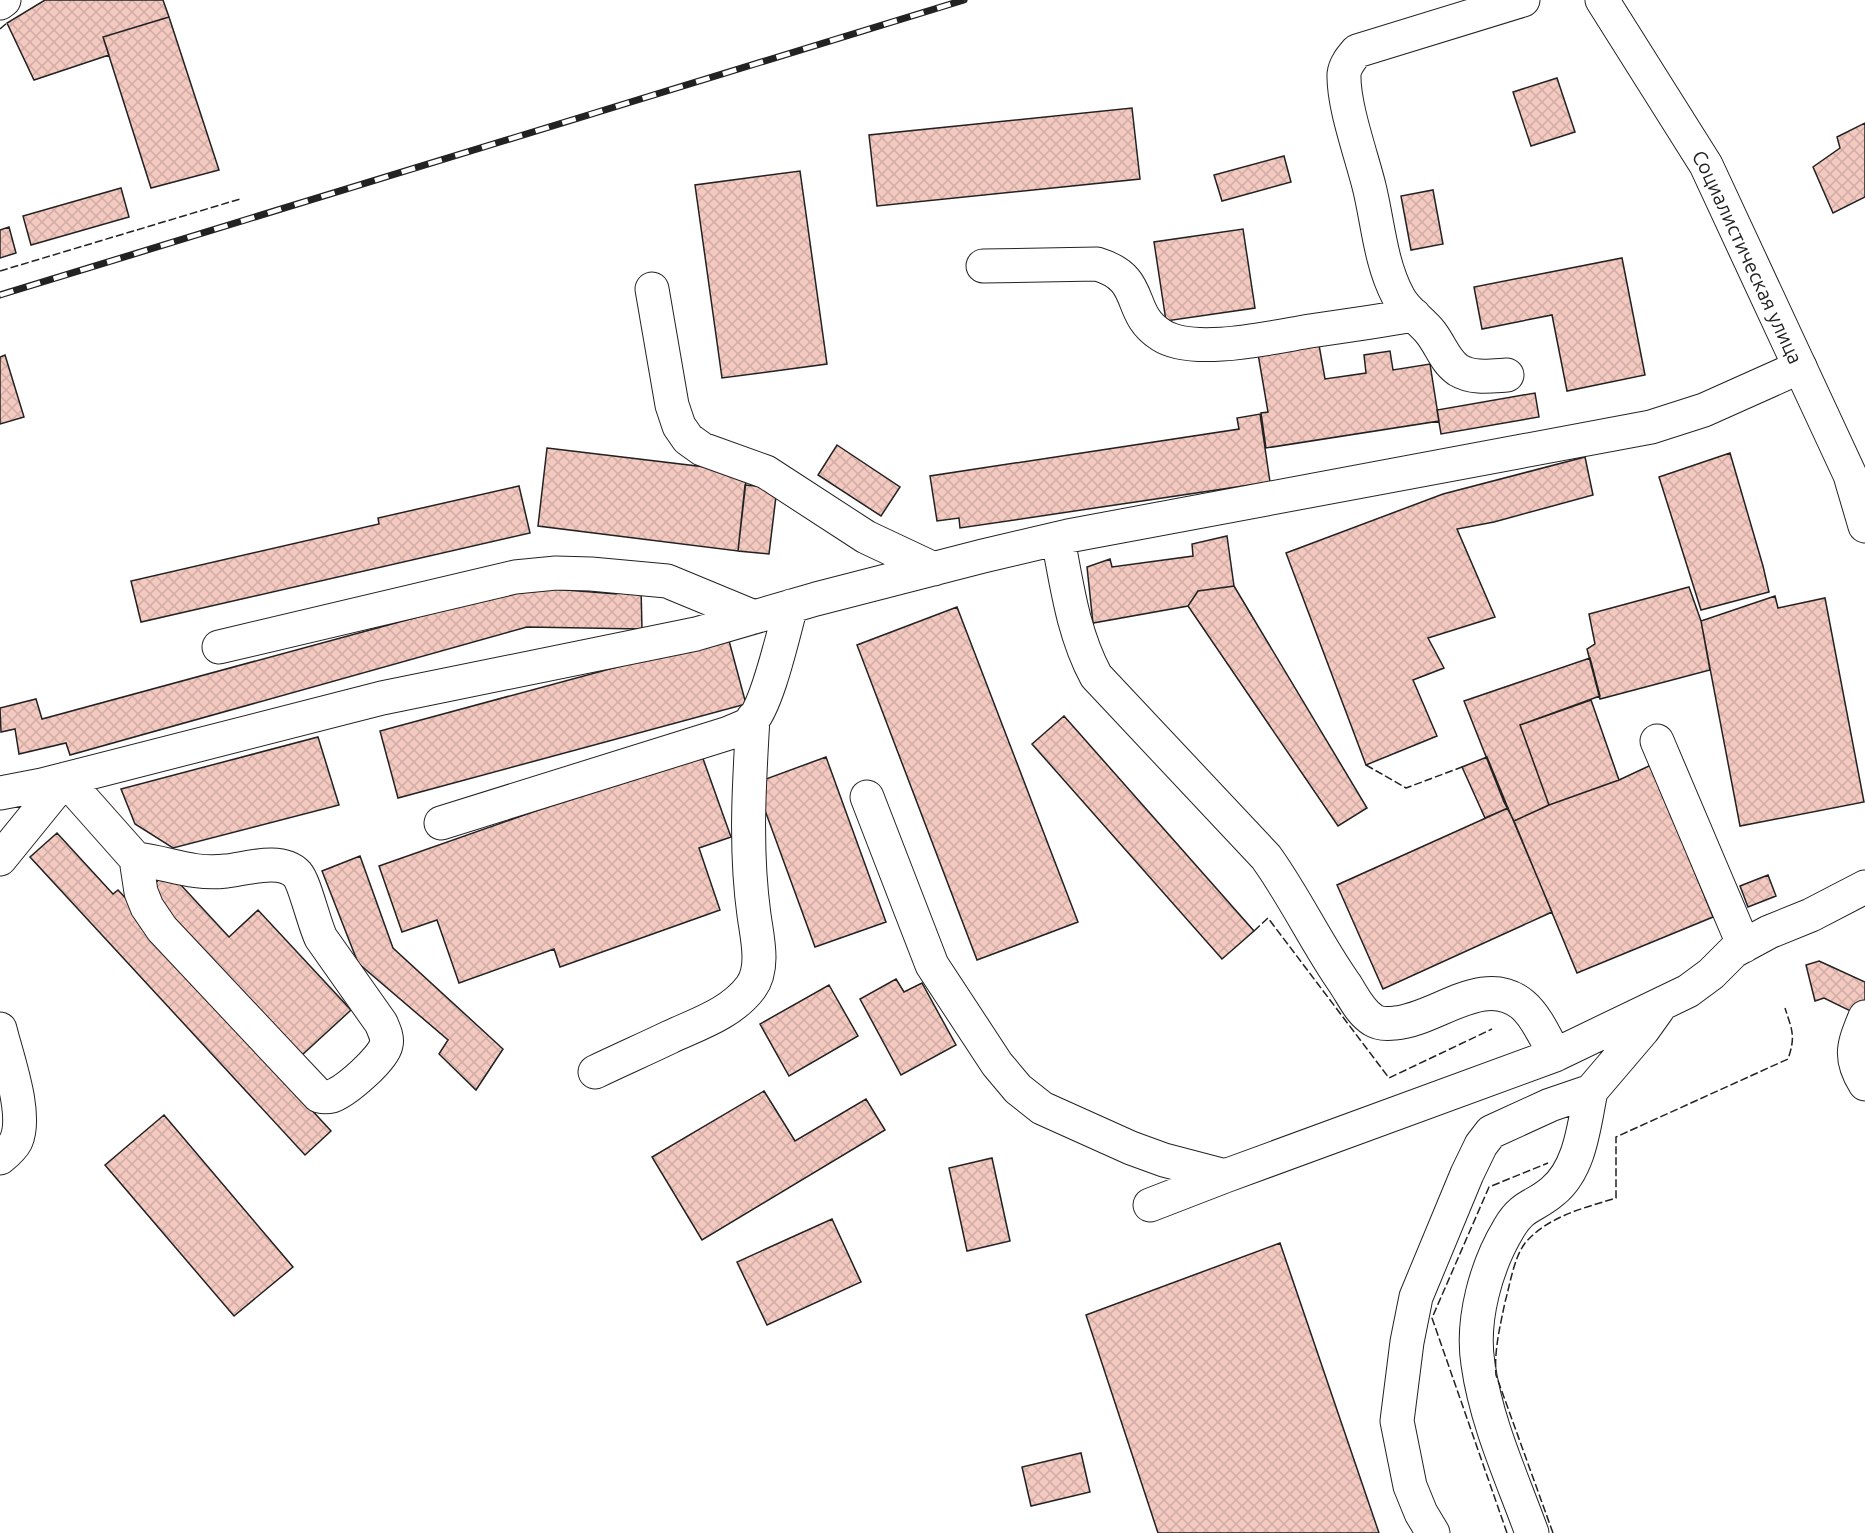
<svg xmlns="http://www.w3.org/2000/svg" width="1865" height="1533" font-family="Ubuntu,sans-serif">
  <defs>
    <pattern id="building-cross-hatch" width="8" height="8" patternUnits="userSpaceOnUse" patternTransform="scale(1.5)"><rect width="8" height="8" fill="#f3c9c0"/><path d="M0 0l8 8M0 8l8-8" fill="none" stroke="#d0aca5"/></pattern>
  </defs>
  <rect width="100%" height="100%" fill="#fff"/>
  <path fill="url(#building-cross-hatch)" stroke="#222" stroke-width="1.5" d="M 45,0 L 163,0 L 169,17 L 103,37 L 109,55 L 34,80 L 7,23 Z
    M 169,17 L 219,170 L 151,188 L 103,37 Z
    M 1557,78 L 1575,132 L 1531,146 L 1513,92 Z
    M 1132,108 L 1140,179 L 877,206 L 869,135 Z
    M 1865,123 L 1865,197 L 1833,213 L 1813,167 L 1840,148 L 1837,137 Z
    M 1284,156 L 1291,182 L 1222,201 L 1214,175 Z
    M 800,171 L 827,364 L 722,378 L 695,185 Z
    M 121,188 L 129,217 L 31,245 L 23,216 Z
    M 1433,190 L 1443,244 L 1411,250 L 1401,196 Z
    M 9,227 L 16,253 L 0,258 L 0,230 Z
    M 1243,229 L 1255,308 L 1166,321 L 1154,242 Z
    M 1622,258 L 1645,375 L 1567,391 L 1552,315 L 1482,329 L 1474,287 Z
    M 1319,345 L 1325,379 L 1366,373 L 1364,355 L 1390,351 L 1393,370 L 1430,364 L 1439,421 L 1266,448 L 1261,413 L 1268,412 L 1258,354 Z
    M 5,355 L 24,417 L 0,424 L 0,357 Z
    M 1535,393 L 1539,417 L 1441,434 L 1437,410 Z
    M 1260,414 L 1270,482 L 960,528 L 959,518 L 937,521 L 930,476 L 1239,429 L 1237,418 Z
    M 837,445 L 900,487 L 881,516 L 818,475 Z
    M 547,448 L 747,472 L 738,551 L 538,526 Z
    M 1730,453 L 1763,566 L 1769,592 L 1701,610 L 1659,477 Z
    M 1585,457 L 1593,495 L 1494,522 L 1457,529 L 1495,617 L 1428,638 L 1444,668 L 1413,680 L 1437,736 L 1366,765 L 1286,553 L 1443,494 Z
    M 745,485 L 777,488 L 769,554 L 738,551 Z
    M 519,486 L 530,533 L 141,622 L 131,581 L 379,524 L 378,518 Z
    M 1227,536 L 1234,586 L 1198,591 L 1188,606 L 1093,623 L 1087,567 L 1110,559 L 1112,567 L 1193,556 L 1192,544 Z
    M 616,586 L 641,588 L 642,629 L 527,627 L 70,755 L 66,743 L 19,754 L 15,729 L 1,732 L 0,708 L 36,699 L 42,719 L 528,587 L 616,594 Z
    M 1234,586 L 1367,808 L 1338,826 L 1188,606 L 1198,591 Z
    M 1689,587 L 1701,621 L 1710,670 L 1600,699 L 1587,649 L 1595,644 L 1589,614 Z
    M 1775,596 L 1778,608 L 1825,598 L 1864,802 L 1740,826 L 1701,621 Z
    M 957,607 L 1078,922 L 977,960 L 857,645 Z
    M 728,637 L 746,704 L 398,798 L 380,731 Z
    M 1590,658 L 1600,696 L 1520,725 L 1549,805 L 1514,821 L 1504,802 L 1464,701 Z
    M 1591,700 L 1619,780 L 1549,805 L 1520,725 Z
    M 1064,716 L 1254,931 L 1222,959 L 1032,744 Z
    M 318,737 L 339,805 L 173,848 L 135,824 L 121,789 Z
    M 701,753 L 731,837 L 699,848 L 720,910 L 560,967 L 554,949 L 459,983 L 437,920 L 402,932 L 379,866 Z
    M 826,757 L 886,922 L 815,947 L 755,783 Z
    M 1487,757 L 1508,808 L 1485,818 L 1462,767 Z
    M 1651,765 L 1713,917 L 1577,973 L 1514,821 L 1549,805 L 1619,780 Z
    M 1508,808 L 1552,912 L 1383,989 L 1337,885 Z
    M 57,833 L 113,894 L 118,890 L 151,925 L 146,930 L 331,1131 L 305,1155 L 30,857 Z
    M 360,856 L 393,948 L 503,1049 L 476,1090 L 439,1054 L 448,1040 L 358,963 L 322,871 Z
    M 168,871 L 229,937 L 258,910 L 351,1010 L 301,1056 L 148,890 Z
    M 1768,875 L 1776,896 L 1748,907 L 1740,886 Z
    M 1819,961 L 1865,982 L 1865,1018 L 1824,998 L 1815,1001 L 1806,965 Z
    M 896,979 L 904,992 L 922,983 L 956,1045 L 901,1075 L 860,999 Z
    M 829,985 L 858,1036 L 789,1076 L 760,1024 Z
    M 764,1091 L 795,1141 L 866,1099 L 885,1130 L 702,1240 L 652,1157 Z
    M 164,1115 L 293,1267 L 234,1316 L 105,1165 Z
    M 992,1158 L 1010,1241 L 967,1251 L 949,1168 Z
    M 832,1219 L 861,1282 L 767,1325 L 737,1262 Z
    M 1280,1243 L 1379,1533 L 1158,1533 L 1086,1315 Z
    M 1081,1453 L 1090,1492 L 1031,1506 L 1022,1467 Z"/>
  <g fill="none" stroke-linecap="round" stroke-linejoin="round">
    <defs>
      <path id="minor" d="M 0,3 L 4,0
        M 983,266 L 1097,264 C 1147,279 1125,312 1161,335 C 1193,356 1273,337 1310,331 C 1345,326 1379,321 1414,315
        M 652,289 L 672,405 L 679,426 L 688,439 L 702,449 L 766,472 L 866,537 L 934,569
        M 1507,375 C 1491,376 1473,379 1458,370 C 1445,361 1441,346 1431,333 C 1421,320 1405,311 1398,296 C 1380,262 1378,222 1369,186 C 1361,154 1343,105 1344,74 C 1345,65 1351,58 1357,51 L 1523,0
        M 1058,539 C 1067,586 1073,633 1096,676 L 1266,857 C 1295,897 1316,943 1345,984 C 1353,996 1360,1012 1373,1020 C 1379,1024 1387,1024 1395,1023 C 1436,1020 1484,972 1523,1005 C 1537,1017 1546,1039 1555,1055
        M 219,647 L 515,577 L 556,573 L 591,574 L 667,581 L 754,617
        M 1657,741 L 1744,946
        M 0,793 L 42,785 L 382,698 L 696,634 L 816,599 L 983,556 L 1068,536 L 1651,427 L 1704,410 L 1800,367
        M 867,797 L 932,965 L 997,1064 L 1018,1089 L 1042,1108 L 1131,1148 L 1164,1160 L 1225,1176
        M 441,823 L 729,733 C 735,730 745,727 750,723 C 767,708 784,631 791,606
        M 0,859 L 65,779 L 136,859 L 141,892 L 147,907 L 162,929 L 319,1096 C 323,1097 328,1097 332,1096 C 346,1091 383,1059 386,1045 C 388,1038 384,1030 381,1023 L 321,938 C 314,924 305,883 297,874 C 281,857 246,869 226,871 C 191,875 170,863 136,859
        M 1865,1017 C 1854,1044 1848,1057 1865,1084
        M 0,1029 C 7,1058 28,1114 16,1141 C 13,1147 5,1154 0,1158
        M 595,1072 C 620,1060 645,1049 670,1037 C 698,1024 732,1013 751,987 C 765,968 757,937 754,915 C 745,850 749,785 753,718
        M 1150,1205 L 1225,1176 L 1555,1055 L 1688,991 L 1711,974 L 1734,951 L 1769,932 L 1811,915 L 1865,887
        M 1433,1533 L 1421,1513 L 1410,1486 L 1397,1421 L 1407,1342 L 1416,1297 L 1467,1174 L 1481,1145 L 1491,1132 L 1550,1105 L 1591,1091 L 1643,1030 L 1658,1009
        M 1532,1533 C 1512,1478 1486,1422 1478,1364 C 1471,1320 1486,1266 1509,1228 C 1523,1204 1535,1207 1553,1191 C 1581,1168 1584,1124 1591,1091"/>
      <g id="major">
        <path id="s1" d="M 1602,0 L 1706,165 L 1850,475 L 1865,526"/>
      </g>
    </defs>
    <use href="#minor" stroke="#222" stroke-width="35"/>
    <use href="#major" stroke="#222" stroke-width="35"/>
    <use href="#minor" stroke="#fff" stroke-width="33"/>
    <use href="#major" stroke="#fff" stroke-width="33"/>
    <defs>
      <path id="rail" d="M 0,295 L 964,0"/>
    </defs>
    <use href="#rail" stroke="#222" stroke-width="7"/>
    <use href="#rail" stroke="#fff" stroke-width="4.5" stroke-dasharray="14" stroke-linecap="butt"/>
    <path stroke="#222" stroke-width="1.5" stroke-dasharray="8 3" stroke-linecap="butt" d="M 0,29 L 7,23
      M 0,271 L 240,199
      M 1366,765 L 1406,788 L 1462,767
      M 1254,931 L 1268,918 L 1389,1078 L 1492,1029
      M 1507,1533 L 1432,1318 L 1489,1187 L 1548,1163
      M 1553,1533 L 1496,1375 C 1494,1350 1500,1327 1505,1302 C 1510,1285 1514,1256 1526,1242 C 1549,1216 1584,1208 1616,1198 L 1616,1137 L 1788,1059 C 1796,1036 1792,1030 1785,1008"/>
  </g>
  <g text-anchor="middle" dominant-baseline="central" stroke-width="4.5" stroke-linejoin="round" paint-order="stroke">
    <g font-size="20" fill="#222" stroke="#fff">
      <text stroke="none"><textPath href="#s1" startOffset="296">Социалистическая улица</textPath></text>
    </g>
  </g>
</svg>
